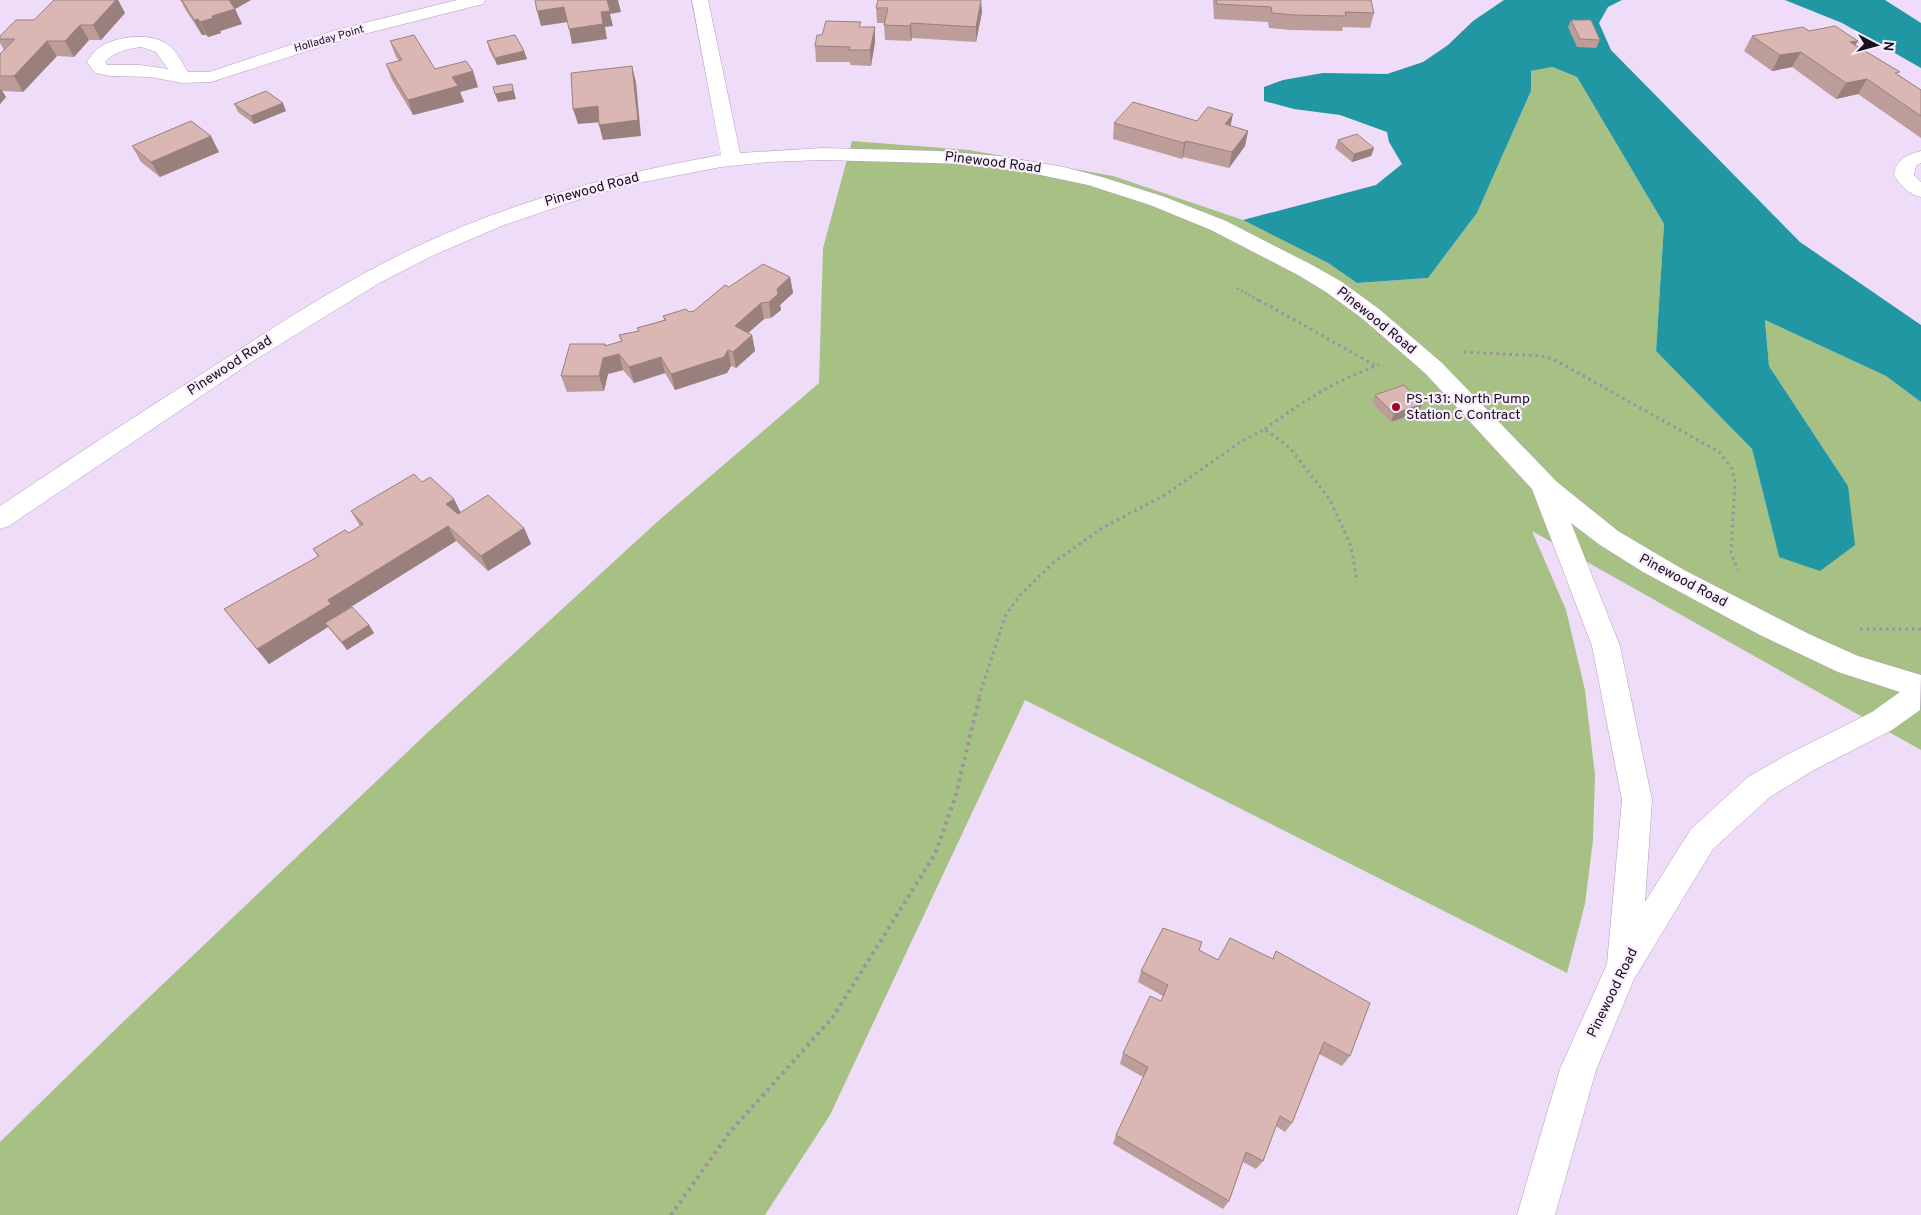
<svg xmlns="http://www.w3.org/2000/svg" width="1921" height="1215" font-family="Overpass,sans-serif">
  <rect width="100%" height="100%" fill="#efdcf8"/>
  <path fill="#a7c084" d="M 1551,67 L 1577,77 L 1664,224 L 1656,351 L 1752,449 L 1779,557 L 1848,486 L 1769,366 L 1765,320 L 1886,376 L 1921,402 L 1921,750 L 1532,531 L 1566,610 L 1585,690 L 1595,775 L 1593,840 L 1585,904 L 1567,973 L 1025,700 L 830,1115 L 765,1215 L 0,1215 L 0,1142 L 123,1022 L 426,734 L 657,522 L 819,383 L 823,248 L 852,141 L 969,150 L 1113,176 L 1243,220 L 1328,263 L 1357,283 L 1428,278 L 1477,213 L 1531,91 L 1531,71 Z"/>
  <path fill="#2297a4" d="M 1504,0 L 1622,0 L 1608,7 L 1599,23 L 1611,50 L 1800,242 L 1921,325 L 1921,402 L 1886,376 L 1765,320 L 1769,366 L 1848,486 L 1855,545 L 1820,571 L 1779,557 L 1752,449 L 1656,351 L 1664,224 L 1577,77 L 1552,67 L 1531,71 L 1531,91 L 1477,213 L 1428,278 L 1357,283 L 1328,263 L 1243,220 L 1376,185 L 1402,164 L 1389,142 L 1387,132 L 1340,115 L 1294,109 L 1264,101 L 1264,87 L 1283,80 L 1323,73 L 1387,74 L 1423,62 L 1448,45 L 1473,21 Z
    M 1785,0 L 1885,0 L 1921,23 L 1921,68 L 1842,23 Z"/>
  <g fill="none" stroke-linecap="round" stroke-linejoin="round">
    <defs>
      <path id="minor" d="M 457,0 L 485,0 L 483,4 L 348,38 L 211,82 L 182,83 L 151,77 L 111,76 L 95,73 L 87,62 C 91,56 94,51 100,47 C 117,36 150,32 167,44 C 177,51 182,63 188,72 L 209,72 L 336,30 ZM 141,47 L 156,52 L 168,69 L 140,65 L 107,65 L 105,62 C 115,51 127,49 141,47 Z
        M 692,0 L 708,0 L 740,153 L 822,148 L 939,151 L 999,156 L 1064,167 L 1102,177 L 1165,197 L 1226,221 L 1314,266 L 1342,282 L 1379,309 L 1442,363 L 1557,482 L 1618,531 L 1684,570 L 1809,634 L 1858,656 L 1921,675 L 1920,710 L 1892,730 L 1812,771 L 1770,797 L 1713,849 L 1634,979 L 1596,1070 L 1555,1215 L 1517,1215 L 1560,1069 L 1607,964 L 1622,800 L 1592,646 L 1532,489 L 1426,374 L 1363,319 L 1326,292 L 1298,275 L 1211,230 L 1150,205 L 1088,185 L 1031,173 L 969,164 L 822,160 L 768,162 L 721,167 L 633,184 L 592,195 L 504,225 L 434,255 L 381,282 L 253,361 L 9,526 L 0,529 L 0,506 C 74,456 149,407 225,359 C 287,318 350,278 418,246 C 514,201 617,173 721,155 ZM 1571,523 L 1600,545 L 1643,572 L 1758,634 L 1838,672 L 1900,692 L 1872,712 L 1790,753 L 1748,777 L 1691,829 L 1645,902 L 1652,800 L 1620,646 Z
        M 1921,151 L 1921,163 L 1916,166 L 1914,175 L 1921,182 L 1921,197 C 1908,194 1901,186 1894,175 C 1896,159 1907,155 1921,151 Z"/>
    </defs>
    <use href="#minor" stroke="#b19fb9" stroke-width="1"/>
    <path stroke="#9d8fa4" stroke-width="2.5" stroke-dasharray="2 2.5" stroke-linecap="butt" d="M 1237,288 L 1261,302"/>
    <path stroke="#9d8fa4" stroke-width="3" stroke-dasharray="2.5 4" stroke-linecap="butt" d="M 1259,300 L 1376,366
      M 1464,352 L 1541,356 L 1553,359 L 1719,452 L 1732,469 L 1735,480 L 1731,553 L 1738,570
      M 1265,429 C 1301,402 1337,380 1379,365
      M 1860,629 L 1921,629
      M 979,697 L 1006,614 L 1021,594 L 1053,563 L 1102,528 L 1165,495 L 1242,441 L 1265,429 L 1290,448 L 1330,500 L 1351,546 L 1357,582"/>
    <path stroke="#9d8fa4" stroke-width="4" stroke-dasharray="3 4.5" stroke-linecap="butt" d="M 671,1215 L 729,1133 L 833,1017 L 935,854 L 955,798 L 980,695"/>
    <use href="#minor" fill="#fff" fill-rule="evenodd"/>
  </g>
  <path fill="#bc9d9a" d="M 54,0 L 118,0 L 125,13 L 101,40 L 89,40 L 74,57 L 57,56 L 23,92 L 2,91 L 6,97 L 0,104 L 0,54 L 4,50 L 0,43 L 0,36 L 34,20 Z
    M 179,0 L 251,0 L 235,9 L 242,24 L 220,31 L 221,33 L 208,37 L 206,35 L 202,35 L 185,9 L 181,1 Z
    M 1213,0 L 1371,0 L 1374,13 L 1370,28 L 1343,27 L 1342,31 L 1290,30 L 1269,28 L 1268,22 L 1214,19 Z
    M 876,8 L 982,12 L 976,42 L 912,38 L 911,41 L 885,40 L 884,23 L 877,23 Z
    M 1571,20 L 1600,40 L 1596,48 L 1577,47 L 1568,27 Z
    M 861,27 L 875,27 L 875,42 L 871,66 L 850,65 L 850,62 L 816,62 L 815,46 L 822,35 Z
    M 1809,31 L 1858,41 L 1855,45 L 1921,90 L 1921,138 L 1858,94 L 1836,99 L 1792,67 L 1772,71 L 1744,51 L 1752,36 Z
    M 390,41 L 435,69 L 478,87 L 460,92 L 464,102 L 413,115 L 392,80 L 386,64 L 399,61 L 396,57 Z
    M 487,41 L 524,51 L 527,59 L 497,65 L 489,49 Z
    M 234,104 L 286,111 L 254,124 L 238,112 Z
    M 1197,121 L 1231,126 L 1248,131 L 1245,146 L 1229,168 L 1183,157 L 1182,159 L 1113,139 L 1114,123 Z
    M 1338,140 L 1374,148 L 1371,156 L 1352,162 L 1335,148 Z
    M 132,146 L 219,152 L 160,177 L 141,162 Z
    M 790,277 L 793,293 L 780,305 L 781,310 L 771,318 L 764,319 L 748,333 L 752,335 L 755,351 L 736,368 L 731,366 L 727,373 L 675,390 L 665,373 L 634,383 L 623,370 L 608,374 L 604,391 L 567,392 L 561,376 L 605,344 L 606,346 L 621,341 L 619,335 L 638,331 L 637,328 L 664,320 L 663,316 L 694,311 Z
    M 1375,395 L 1419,412 L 1391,422 L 1372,403 Z
    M 422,482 L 461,512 L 524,528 L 531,544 L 488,571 L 456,541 L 338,615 L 369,625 L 374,633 L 347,650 L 328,627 L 269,664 L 224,609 L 318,557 L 313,549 L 349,533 L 360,526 L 351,511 Z
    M 1202,942 L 1199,950 L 1218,960 L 1273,959 L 1276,951 L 1350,1056 L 1342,1066 L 1319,1054 L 1292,1123 L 1285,1132 L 1276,1126 L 1263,1161 L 1256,1169 L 1243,1162 L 1229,1201 L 1223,1209 L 1113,1144 L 1116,1135 L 1143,1077 L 1120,1064 L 1123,1053 L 1161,1001 L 1163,996 L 1138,982 L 1141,971 Z"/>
  <path fill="#99807d" d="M 116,0 L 118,0 L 125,13 L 101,40 L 93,25 Z
    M 228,0 L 251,0 L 235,9 L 242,24 L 220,31 L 221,33 L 208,37 L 200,22 L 212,16 Z
    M 607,0 L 618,0 L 621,12 L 610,14 L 613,26 L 605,27 L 607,39 L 572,44 L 569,29 L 601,12 Z
    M 981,0 L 982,12 L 976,42 L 976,27 Z
    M 564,7 L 568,22 L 541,26 L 537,11 Z
    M 198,19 L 206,35 L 202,35 L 194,20 Z
    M 911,23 L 912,38 L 911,41 L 910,26 Z
    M 80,25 L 89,40 L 74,57 L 65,41 Z
    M 875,27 L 875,42 L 871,66 L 870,50 Z
    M 47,41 L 57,56 L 23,92 L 14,76 Z
    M 1858,41 L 1849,56 L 1850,42 Z
    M 524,51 L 527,59 L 497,65 L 495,58 Z
    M 1801,52 L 1792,67 L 1772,71 L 1780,55 Z
    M 632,66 L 636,82 L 641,136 L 603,140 L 599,125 Z
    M 473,71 L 478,87 L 460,92 L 464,102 L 413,115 L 408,100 L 452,77 Z
    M 1867,79 L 1858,94 L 1836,99 L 1846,83 Z
    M 512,84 L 516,99 L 498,102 L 495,94 Z
    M 1,89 L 6,97 L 0,104 L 0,90 Z
    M 283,103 L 286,111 L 254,124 L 251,116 Z
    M 598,106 L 602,122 L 578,124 L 573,109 Z
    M 1233,114 L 1230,129 L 1225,124 Z
    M 1248,131 L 1245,146 L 1229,168 L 1232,152 Z
    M 211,136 L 219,152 L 160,177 L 151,162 Z
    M 1186,141 L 1183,157 L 1182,159 L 1184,143 Z
    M 1374,148 L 1371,156 L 1352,162 L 1354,154 Z
    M 790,277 L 793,293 L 780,305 L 781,310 L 771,318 L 769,302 L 777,289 Z
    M 761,303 L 764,319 L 738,342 L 735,326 Z
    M 752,335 L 755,351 L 736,368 L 733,352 Z
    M 605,344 L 609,357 L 619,354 L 623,370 L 608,374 L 604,391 L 599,376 Z
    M 728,350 L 731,366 L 727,373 L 675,390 L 671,374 Z
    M 661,357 L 665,373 L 634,383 L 629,367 Z
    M 1422,404 L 1419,412 L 1391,422 L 1394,414 Z
    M 454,499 L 462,515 L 454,519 L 446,504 Z
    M 448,526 L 456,541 L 338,615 L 341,619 L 325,623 L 328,627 L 269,664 L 257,649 L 328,600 Z
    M 524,528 L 531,544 L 488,571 L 481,556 Z
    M 369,625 L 374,633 L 347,650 L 342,642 Z"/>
  <path fill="#dbb7b3" stroke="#99807d" d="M 54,0 L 116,0 L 93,25 L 80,25 L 65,41 L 47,41 L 14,76 L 0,76 L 0,54 L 15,39 L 0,39 L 0,36 L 16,20 L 34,20 Z
    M 182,0 L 229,0 L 235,9 L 212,16 L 213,18 L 200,22 L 198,19 L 194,20 Z
    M 535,0 L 607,0 L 610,11 L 601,12 L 603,24 L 569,29 L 564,7 L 537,11 Z
    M 878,0 L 981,0 L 976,27 L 911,23 L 910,26 L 884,25 L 888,8 L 876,8 Z
    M 1216,0 L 1371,0 L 1374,13 L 1345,12 L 1346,16 L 1293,15 L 1272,13 L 1271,7 L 1217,4 Z
    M 1571,20 L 1591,20 L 1600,40 L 1580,39 Z
    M 826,21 L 861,22 L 859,27 L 875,27 L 870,50 L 849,50 L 850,47 L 815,46 L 817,35 L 822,35 Z
    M 1835,26 L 1858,41 L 1850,42 L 1900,72 L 1895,73 L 1921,90 L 1921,116 L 1867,79 L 1846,83 L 1801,52 L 1780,55 L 1752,36 L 1803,27 L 1809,31 Z
    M 414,35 L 435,69 L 466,61 L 473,71 L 452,77 L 458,86 L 408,100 L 386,64 L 402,60 L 390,41 Z
    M 515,35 L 524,51 L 495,58 L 487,41 Z
    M 632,66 L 638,120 L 599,125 L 598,106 L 573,109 L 571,73 Z
    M 512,84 L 513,91 L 495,94 L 493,87 Z
    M 266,91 L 283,103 L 251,116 L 234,104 Z
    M 1133,102 L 1197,121 L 1208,107 L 1233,114 L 1225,124 L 1248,131 L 1232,152 L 1186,141 L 1184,143 L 1114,123 Z
    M 191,121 L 211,136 L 151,162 L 132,146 Z
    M 1357,134 L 1374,148 L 1354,154 L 1338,140 Z
    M 763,264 L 790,277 L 777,289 L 778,294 L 769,302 L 761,303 L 735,326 L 752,335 L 733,352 L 728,350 L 724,357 L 671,374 L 661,357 L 629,367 L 619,354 L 603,358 L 599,376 L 561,376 L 570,344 L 605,344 L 605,346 L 622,341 L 619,335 L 639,331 L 637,328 L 666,320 L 663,316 L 686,309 L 689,312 L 694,311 L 725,285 L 729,287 Z
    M 1404,385 L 1422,404 L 1394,414 L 1375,395 Z
    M 414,474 L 422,482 L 430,477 L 454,499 L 446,504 L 458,514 L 488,495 L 524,528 L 481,556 L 448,526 L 328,600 L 331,604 L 257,649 L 224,609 L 319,556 L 313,549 L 345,530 L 349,533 L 363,524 L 351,511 Z
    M 352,607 L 369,625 L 342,642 L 325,623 Z
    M 1163,928 L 1202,942 L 1199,950 L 1218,960 L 1230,938 L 1273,959 L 1276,951 L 1370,1003 L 1350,1056 L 1324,1042 L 1292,1123 L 1280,1116 L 1263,1161 L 1246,1152 L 1229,1201 L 1116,1135 L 1148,1067 L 1123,1053 L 1150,996 L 1161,1001 L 1168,985 L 1141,971 Z"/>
  <circle fill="#a30621" stroke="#f8ecfd" stroke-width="2" cx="1396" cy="407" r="5"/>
  <g text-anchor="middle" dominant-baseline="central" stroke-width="4.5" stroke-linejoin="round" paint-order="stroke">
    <g font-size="11" fill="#17111a" stroke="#f8ecfd">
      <text transform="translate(329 39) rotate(-16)">Holladay Point</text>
    </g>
    <g font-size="14" fill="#17111a" stroke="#f8ecfd">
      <text transform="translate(993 163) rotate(7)">Pinewood Road</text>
      <text transform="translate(592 190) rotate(-15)">Pinewood Road</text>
      <text transform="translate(1376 321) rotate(39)">Pinewood Road</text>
      <text transform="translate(230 366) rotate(-33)">Pinewood Road</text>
      <text transform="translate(1683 581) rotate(28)">Pinewood Road</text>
      <text transform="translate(1613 993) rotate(-64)">Pinewood Road</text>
    </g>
    <g font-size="14" fill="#17111a" stroke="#f8ecfd" text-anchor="start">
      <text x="1406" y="399">PS-131: North Pump<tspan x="1406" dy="16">Station C Contract</tspan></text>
    </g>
  </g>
  <g transform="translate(1876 45) rotate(96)" stroke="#f8ecfd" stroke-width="4" paint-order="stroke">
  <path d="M0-4L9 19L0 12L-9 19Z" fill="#17111a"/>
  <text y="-8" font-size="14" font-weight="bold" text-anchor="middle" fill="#17111a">N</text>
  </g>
</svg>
